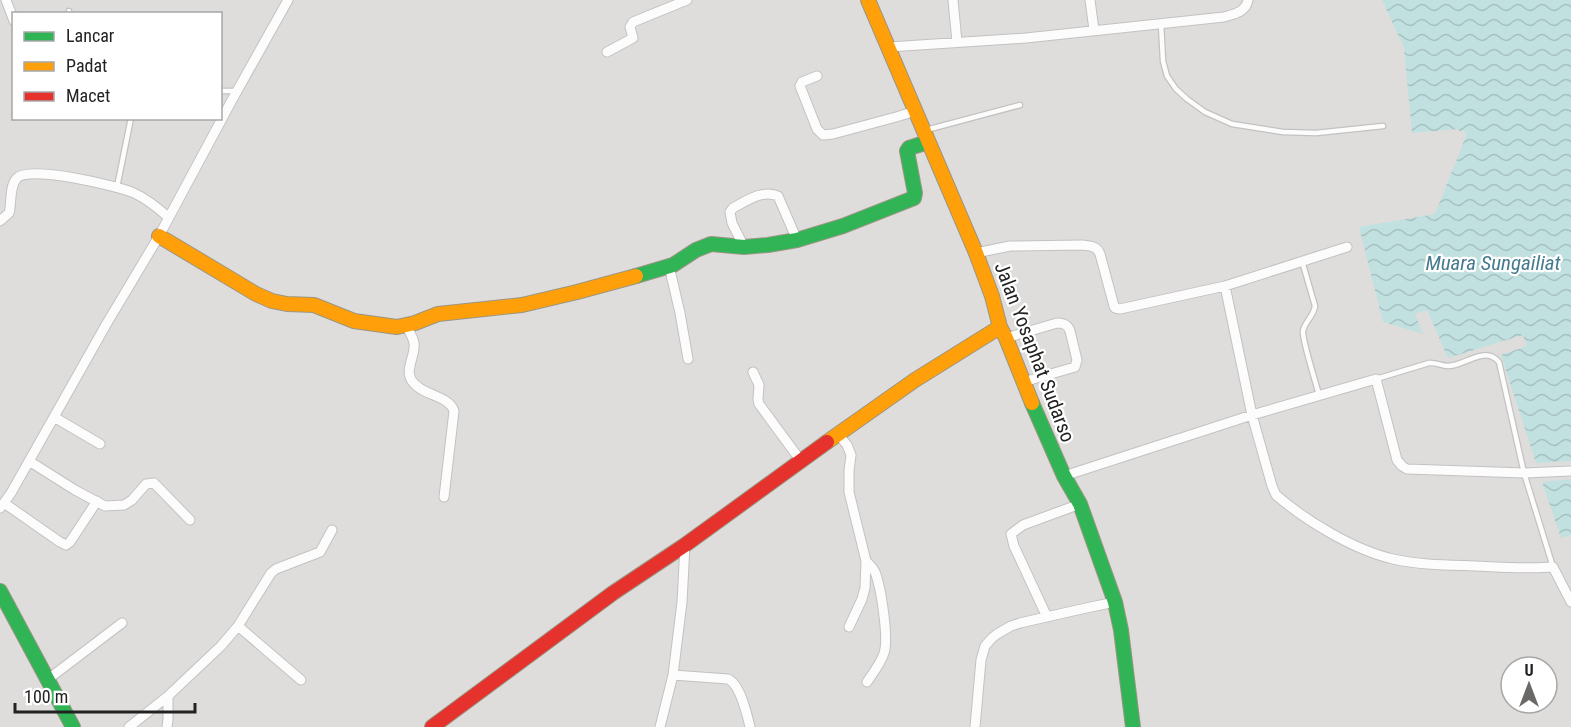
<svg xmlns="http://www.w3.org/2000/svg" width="1571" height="727" font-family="'Roboto Condensed',sans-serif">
  <defs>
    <pattern id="water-waves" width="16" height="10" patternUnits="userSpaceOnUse" patternTransform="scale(1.5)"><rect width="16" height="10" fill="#c1e1e0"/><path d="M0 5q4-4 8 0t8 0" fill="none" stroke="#a6c1c0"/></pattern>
  </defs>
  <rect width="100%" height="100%" fill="#efedeb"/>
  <path fill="#dfdddc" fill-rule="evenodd" d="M 0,0 L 1571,0 L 1571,727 L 0,727 ZM 14,14 L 220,14 L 220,118 L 14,118 ZM 1511,667 L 1547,667 L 1547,703 L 1511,703 Z"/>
  <path fill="url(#water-waves)" d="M 1382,0 L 1571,0 L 1571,461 L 1536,463 L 1501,355 L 1527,346 L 1523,335 L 1448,358 L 1427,310 L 1415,314 L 1423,334 L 1383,322 L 1359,227 L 1435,214 L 1466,136 L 1465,131 L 1459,131 L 1459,129 L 1412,133 L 1404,48 Z
    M 1571,479 L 1571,535 L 1561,538 L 1542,482 Z"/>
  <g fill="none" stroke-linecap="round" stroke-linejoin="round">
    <defs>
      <path id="lane" d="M 69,14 L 69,11
        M 1161,24 L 1163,61 L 1167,76 L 1176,89 L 1187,99 L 1205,112 L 1232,124 L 1283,132 L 1316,133 L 1383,126
        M 220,91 L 238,91
        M 926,130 L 1020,105
        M 117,187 L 131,118
        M 1302,261 L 1315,306 C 1314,316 1305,321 1303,331 C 1302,340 1316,383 1319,395
        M 1376,379 L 1429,363 C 1436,362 1441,366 1448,366 C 1465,366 1484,345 1499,362 L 1524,473 L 1553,567"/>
      <path id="street" d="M 6,0 L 14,21
        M 953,0 L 957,42
        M 1090,0 L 1094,30
        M 889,47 L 1026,38 L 1224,17 C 1234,14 1246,12 1248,0
        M 607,52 L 633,38 L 630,27 L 633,22 L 687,0
        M 817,76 L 802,82 L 800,86 L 817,129 L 823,135 L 833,134 L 896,117 L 916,111
        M 0,221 L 9,213 C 12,203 9,186 17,178 C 30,165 118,186 134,193 C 147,199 158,208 168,217
        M 744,247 L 732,223 L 730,212 L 733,208 C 746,201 763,189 778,196 L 797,240
        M 976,253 L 1010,246 L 1082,245 C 1090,246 1097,246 1100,254 L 1114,306 L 1115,308 L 1120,309 L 1225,286 L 1347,247
        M 669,266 L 680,313 L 688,359
        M 1225,286 L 1252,415 L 1272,486 L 1276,495 C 1306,521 1354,550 1393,559 C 1420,565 1447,565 1475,566 C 1501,567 1527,569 1553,567 L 1571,602
        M 406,326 C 409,331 413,337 414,343 C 416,355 404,370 412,381 C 422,396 449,395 454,411 L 444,497
        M 1006,338 L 1057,323 C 1064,323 1068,325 1070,331 L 1077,360 L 1075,367 L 1023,382
        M 753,372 L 759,385 L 758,399 L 759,404 L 801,461
        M 54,417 L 100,444
        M 838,434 L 847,445 L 851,455 L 849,471 L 849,492 L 866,561 L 865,588 L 862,599 L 849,627
        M 29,461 L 75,490 L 105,506 L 124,505 L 132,500 L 146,484 L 154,483 L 190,520
        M 1064,476 L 1252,415 L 1376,379 L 1397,460 L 1402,466 L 1407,469 L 1524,473 L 1571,471
        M 4,503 L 60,542 L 66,545 L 70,542 L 97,501
        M 0,508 L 11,493 L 107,323 L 159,236 L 232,100 L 288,0
        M 866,561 C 869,564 873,568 875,572 C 881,587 889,639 884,653 C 881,663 873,673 867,682
        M 1047,617 L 1014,546 L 1011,534 L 1023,525 L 1080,504
        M 238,626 L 301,680
        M 673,675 L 728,679 C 740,684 747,714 750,727
        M 47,680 L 122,623
        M 129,727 L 168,696 L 221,646 L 238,626 L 271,573 L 276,569 L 320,552 L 332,530
        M 167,727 L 168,719 L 168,696
        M 660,727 L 673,675 L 682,602 L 685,545
        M 975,727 L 981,660 L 985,646 L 992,638 L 997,634 L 1011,626 L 1020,623 L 1086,608 L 1115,602"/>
      <path id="fast" d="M 636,276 L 673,265 L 696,250 L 711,244 L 744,247 L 768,245 L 797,240 L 843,226 L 914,198 L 915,193 L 907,151 L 909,148 L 928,142
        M 1032,403 L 1064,476 L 1080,504 L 1115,602 L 1121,630 L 1133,727
        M 0,591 L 73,727"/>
      <path id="slow" d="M 868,0 L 976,253 L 992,296 L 1000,327 L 1006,338 L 1032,403
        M 159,236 L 256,294 L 272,301 L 287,304 L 314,305 L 354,321 L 397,327 L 415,323 L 438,314 L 522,305 L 577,292 L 636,276
        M 827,442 L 915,380 L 1000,327"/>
      <path id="jam" d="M 432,727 L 613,593 L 685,545 L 827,442"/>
    </defs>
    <use href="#lane" stroke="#c3c2c1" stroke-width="7"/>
    <use href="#street" stroke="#c3c2c1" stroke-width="11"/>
    <use href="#fast" stroke="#9a9683" stroke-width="16"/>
    <use href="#slow" stroke="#9a9683" stroke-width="16"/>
    <use href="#jam" stroke="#9a9683" stroke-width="16"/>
    <use href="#lane" stroke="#fdfcfc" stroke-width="4.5"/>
    <use href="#street" stroke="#fdfcfc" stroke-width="9"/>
    <use href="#fast" stroke="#30b455" stroke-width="14"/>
    <use href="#slow" stroke="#ff9f0a" stroke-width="14"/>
    <use href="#jam" stroke="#e5322d" stroke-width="14"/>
  </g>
  <g text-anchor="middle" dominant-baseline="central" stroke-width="4.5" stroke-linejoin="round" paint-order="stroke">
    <g font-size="20" fill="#222" stroke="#fff">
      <text transform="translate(1035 352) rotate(69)">Jalan Yosaphat Sudarso</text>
    </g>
    <g font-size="21" font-style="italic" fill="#457a8e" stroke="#fff">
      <text x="1493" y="263">Muara Sungailiat</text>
    </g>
  </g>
  <rect x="12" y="12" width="210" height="108" fill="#ffffff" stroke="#a7a7a7" stroke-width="1.5"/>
  <rect x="24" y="32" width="30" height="9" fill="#30b455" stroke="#a7a7a7" stroke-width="1.5"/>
  <text x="66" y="42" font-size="18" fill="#222222">Lancar</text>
  <rect x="24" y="62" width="30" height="9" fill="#ff9f0a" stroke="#a7a7a7" stroke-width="1.5"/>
  <text x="66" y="72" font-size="18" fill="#222222">Padat</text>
  <rect x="24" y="92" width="30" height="9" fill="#e5322d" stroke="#a7a7a7" stroke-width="1.5"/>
  <text x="66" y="102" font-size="18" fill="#222222">Macet</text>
  <g transform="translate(1529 685)"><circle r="28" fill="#ffffff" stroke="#a7a7a7" stroke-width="1.5"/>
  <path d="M0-4.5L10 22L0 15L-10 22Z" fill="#6a6968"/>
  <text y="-9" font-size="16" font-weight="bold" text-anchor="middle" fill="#222222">U</text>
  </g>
  <path d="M15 703v9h180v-9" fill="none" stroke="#222222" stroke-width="3"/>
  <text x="24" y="703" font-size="18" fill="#222222" stroke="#ffffff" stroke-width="4.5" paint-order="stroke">100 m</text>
</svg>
